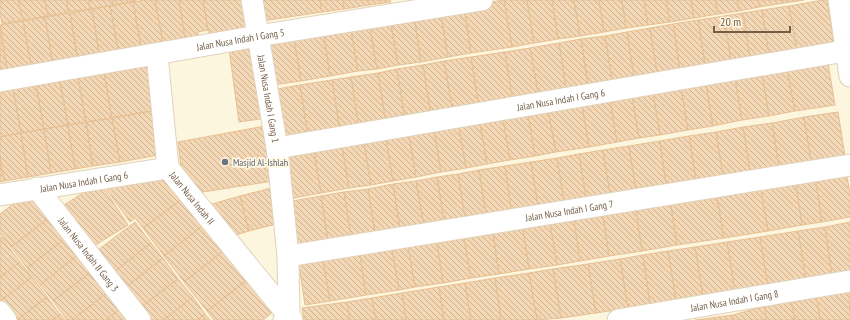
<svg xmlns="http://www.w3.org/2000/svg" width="850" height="320" font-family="'PT Sans Narrow',sans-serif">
  <defs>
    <pattern id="building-back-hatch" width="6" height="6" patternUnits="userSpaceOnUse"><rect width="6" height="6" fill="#f4d7b4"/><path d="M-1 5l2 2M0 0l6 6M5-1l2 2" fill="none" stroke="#cab294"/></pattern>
  </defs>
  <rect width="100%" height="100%" fill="#fdf6de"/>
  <path fill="url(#building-back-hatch)" stroke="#e8c093" d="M 0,0 L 18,0 L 23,20 L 2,24 L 0,14 Z
    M 18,0 L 45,0 L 48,16 L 23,20 Z
    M 45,0 L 67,0 L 68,12 L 48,16 Z
    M 67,0 L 89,0 L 90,9 L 68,12 Z
    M 89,0 L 112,0 L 113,5 L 90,9 Z
    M 112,0 L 136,0 L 136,1 L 113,5 Z
    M 145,0 L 155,0 L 164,48 L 142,52 L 133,2 Z
    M 155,0 L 179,0 L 186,44 L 164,48 Z
    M 179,0 L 203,0 L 208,30 L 198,32 L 199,42 L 186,44 Z
    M 203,0 L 245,0 L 251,34 L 210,41 Z
    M 259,0 L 320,0 L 322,12 L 262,21 Z
    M 320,0 L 343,0 L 344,9 L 322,12 Z
    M 343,0 L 368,0 L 369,5 L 344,9 Z
    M 368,0 L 390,0 L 391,2 L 369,5 Z
    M 504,0 L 527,0 L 534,43 L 512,47 Z
    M 504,0 L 512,47 L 471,53 L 464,6 Z
    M 527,0 L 552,0 L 558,39 L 534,43 Z
    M 552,0 L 574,0 L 580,36 L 558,39 Z
    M 574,0 L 599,0 L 604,32 L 580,36 Z
    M 599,0 L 622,0 L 626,28 L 604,32 Z
    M 622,0 L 644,0 L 648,25 L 626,28 Z
    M 644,0 L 666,0 L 670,22 L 648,25 Z
    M 666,0 L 691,0 L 694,18 L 670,22 Z
    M 691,0 L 715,0 L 718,14 L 694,18 Z
    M 715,0 L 737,0 L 739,11 L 718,14 Z
    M 737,0 L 758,0 L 759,7 L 739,11 Z
    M 758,0 L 783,0 L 784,3 L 759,7 Z
    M 783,0 L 804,0 L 784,3 Z
    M 823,0 L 827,0 L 835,51 L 798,56 L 789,6 Z
    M 133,2 L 142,52 L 119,55 L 110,6 Z
    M 110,6 L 119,55 L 100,59 L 92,9 Z
    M 464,6 L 471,53 L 448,57 L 440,10 Z
    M 789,6 L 798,56 L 770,61 L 762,10 Z
    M 92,9 L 100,59 L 78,62 L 70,13 Z
    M 440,10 L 448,57 L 421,62 L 414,15 Z
    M 762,10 L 770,61 L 751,64 L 743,13 Z
    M 70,13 L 78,62 L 53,66 L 45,17 Z
    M 743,13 L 751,64 L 732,67 L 724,16 Z
    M 414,15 L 421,62 L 398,65 L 390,18 Z
    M 724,16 L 732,67 L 706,71 L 698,20 Z
    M 45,17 L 53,66 L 32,70 L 23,21 Z
    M 390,18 L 398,65 L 377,69 L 369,22 Z
    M 698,20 L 706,71 L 681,76 L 673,24 Z
    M 23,21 L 32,70 L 8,74 L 0,25 Z
    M 369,22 L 377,69 L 358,71 L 350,25 Z
    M 673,24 L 681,76 L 658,79 L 650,28 Z
    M 350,25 L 358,71 L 330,76 L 323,29 Z
    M 0,27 L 8,74 L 0,75 Z
    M 650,28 L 658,79 L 635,83 L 627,32 Z
    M 323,29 L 330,76 L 301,81 L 293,34 Z
    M 627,32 L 635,83 L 613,86 L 605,36 Z
    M 293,34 L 301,81 L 273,85 L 266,38 Z
    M 605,36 L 613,86 L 589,91 L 581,39 Z
    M 581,39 L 589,91 L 567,94 L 559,43 Z
    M 559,43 L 567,94 L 539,98 L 530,48 Z
    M 257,45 L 267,118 L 239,122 L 229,49 Z
    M 530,48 L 539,98 L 513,103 L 505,52 Z
    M 505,52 L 513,103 L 479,108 L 471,57 Z
    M 471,57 L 479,108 L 453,113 L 444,61 Z
    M 827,57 L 835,105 L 795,111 L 786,64 Z
    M 148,60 L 157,110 L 112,118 L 103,68 Z
    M 444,61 L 453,113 L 431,116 L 423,65 Z
    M 786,64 L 795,111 L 769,116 L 761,68 Z
    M 423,65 L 431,116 L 405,120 L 397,69 Z
    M 103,68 L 112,118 L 86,122 L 77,72 Z
    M 761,68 L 769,116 L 742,120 L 734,73 Z
    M 397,69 L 405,120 L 386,123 L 378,73 Z
    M 77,72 L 86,122 L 68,125 L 59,76 Z
    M 378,73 L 386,123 L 359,128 L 351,77 Z
    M 734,73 L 742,120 L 713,126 L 705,78 Z
    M 59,76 L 68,125 L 44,129 L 35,79 Z
    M 351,77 L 359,128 L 340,131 L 332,80 Z
    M 705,78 L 713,126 L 688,130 L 680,82 Z
    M 35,79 L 44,129 L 21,133 L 12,83 Z
    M 332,80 L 340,131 L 308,136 L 300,85 Z
    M 680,82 L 688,130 L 660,135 L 652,87 Z
    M 12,83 L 21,133 L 0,137 L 0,86 Z
    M 300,85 L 308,136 L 281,141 L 272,90 Z
    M 652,87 L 660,135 L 639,138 L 631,91 Z
    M 631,91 L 639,138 L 617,142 L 609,94 Z
    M 609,94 L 617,142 L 589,147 L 581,99 Z
    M 581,99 L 589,147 L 556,152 L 547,105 Z
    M 547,105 L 556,152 L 535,156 L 527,109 Z
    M 527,109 L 535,156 L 510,160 L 502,113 Z
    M 157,110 L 164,154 L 120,162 L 112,118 Z
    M 838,112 L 846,162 L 812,168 L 804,117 Z
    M 502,113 L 510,160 L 487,164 L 479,117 Z
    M 479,117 L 487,164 L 466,168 L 458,121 Z
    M 804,117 L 812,168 L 780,173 L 772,123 Z
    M 112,118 L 120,162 L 93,166 L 86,122 Z
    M 458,121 L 466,168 L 441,172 L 433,125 Z
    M 86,122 L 93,166 L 75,169 L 68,125 Z
    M 772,123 L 780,173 L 751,177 L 743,127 Z
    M 68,125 L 75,169 L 51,173 L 44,129 Z
    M 433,125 L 441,172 L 416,177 L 408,129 Z
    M 265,126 L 273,181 L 190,194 L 183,185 L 178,142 Z
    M 743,127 L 751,177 L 724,182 L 716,132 Z
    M 44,129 L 51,173 L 28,177 L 21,133 Z
    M 408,129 L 416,177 L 393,181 L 385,133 Z
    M 716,132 L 724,182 L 697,186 L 689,136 Z
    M 21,133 L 28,177 L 4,181 L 0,157 L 0,137 Z
    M 385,133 L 393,181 L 371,185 L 363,137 Z
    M 689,136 L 697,186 L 667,191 L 660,141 Z
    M 363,137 L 371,185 L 349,188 L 341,141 Z
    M 341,141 L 349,188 L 321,193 L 313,146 Z
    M 660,141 L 667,191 L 637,196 L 629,146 Z
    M 313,146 L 321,193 L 288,199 L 280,151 Z
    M 629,146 L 637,196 L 611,200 L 603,150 Z
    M 603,150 L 611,200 L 587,204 L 579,154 Z
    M 579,154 L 587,204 L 565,208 L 557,158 Z
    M 0,157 L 4,181 L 0,182 Z
    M 557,158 L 565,208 L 539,212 L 531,162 Z
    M 531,162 L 539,212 L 512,216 L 505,166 Z
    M 505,166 L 512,216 L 487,220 L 479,170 Z
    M 479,170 L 487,220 L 466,224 L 458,174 Z
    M 846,170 L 850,194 L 850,217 L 822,222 L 815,175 Z
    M 167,171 L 186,196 L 143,228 L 135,218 L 130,222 L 107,190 L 124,179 L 130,186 L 146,173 Z
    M 458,174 L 466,224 L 445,227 L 437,177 Z
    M 815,175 L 822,222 L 802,225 L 795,178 Z
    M 437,177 L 445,227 L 425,231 L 416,181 Z
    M 795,178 L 802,225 L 768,231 L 760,184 Z
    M 416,181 L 425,231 L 401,235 L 393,184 Z
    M 100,182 L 128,225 L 92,247 L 64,205 Z
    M 393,184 L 401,235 L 376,239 L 368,189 Z
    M 760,184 L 768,231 L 724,238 L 716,191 Z
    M 271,188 L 280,223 L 249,231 L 240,196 Z
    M 368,189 L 376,239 L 352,243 L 344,192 Z
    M 30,191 L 50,217 L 11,247 L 0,234 L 0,214 Z
    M 716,191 L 724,238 L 677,245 L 670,199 Z
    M 344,192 L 352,243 L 329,247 L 321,196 Z
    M 186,196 L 207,222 L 164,256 L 143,228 Z
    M 240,196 L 249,231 L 230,237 L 205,206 Z
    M 321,196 L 329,247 L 295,252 L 287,202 Z
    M 670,199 L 677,245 L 642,251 L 635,204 Z
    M 635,204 L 642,251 L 609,256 L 602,209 Z
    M 602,209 L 609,256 L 580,261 L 573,214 Z
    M 573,214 L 580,261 L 557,265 L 549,218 Z
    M 50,217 L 66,238 L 27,268 L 11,247 Z
    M 549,218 L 557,265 L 529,269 L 522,222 Z
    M 135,222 L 151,243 L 110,275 L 94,253 Z
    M 207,222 L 227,248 L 184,282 L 164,256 Z
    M 522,222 L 529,269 L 499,274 L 492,227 Z
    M 850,222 L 850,273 L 832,276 L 825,227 Z
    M 492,227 L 499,274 L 471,278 L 463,232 Z
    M 825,227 L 832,276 L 806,280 L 798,231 Z
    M 798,231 L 806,280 L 768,286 L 760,237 Z
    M 463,232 L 471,278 L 443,283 L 436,236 Z
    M 436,236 L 443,283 L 415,287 L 407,240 Z
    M 1,237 L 20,262 L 0,277 L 0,238 Z
    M 760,237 L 768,286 L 735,291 L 727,242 Z
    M 66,238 L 79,254 L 40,285 L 27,268 Z
    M 407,240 L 415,287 L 399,290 L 391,243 Z
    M 727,242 L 735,291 L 703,296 L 695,247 Z
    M 151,243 L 163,258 L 122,290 L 110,275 Z
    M 391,243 L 399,290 L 366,295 L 359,248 Z
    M 695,247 L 703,296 L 676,300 L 668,251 Z
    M 227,248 L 250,278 L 207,311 L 184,282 Z
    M 359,248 L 366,295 L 330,301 L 322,254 Z
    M 668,251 L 676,300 L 650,304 L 643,255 Z
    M 79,254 L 92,271 L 53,301 L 40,285 Z
    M 322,254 L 330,301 L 305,305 L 298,258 Z
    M 643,255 L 650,304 L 628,308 L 620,259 Z
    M 163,258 L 178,279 L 137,310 L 122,290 Z
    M 620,259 L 628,308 L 596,313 L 588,264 Z
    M 20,262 L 32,277 L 0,301 L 0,277 Z
    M 588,264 L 596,313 L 561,318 L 553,269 Z
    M 553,269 L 561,318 L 537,320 L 529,273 Z
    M 92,271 L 108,292 L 72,320 L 67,320 L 53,301 Z
    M 529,273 L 537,320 L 501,320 L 495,278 Z
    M 32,277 L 47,297 L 17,320 L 9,320 L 0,308 L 0,301 Z
    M 250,278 L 275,310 L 263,320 L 214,320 L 207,311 Z
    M 495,278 L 501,320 L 471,320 L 465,283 Z
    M 178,279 L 193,297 L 163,320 L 145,320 L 137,310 Z
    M 465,283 L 471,320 L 444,320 L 439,287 Z
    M 439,287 L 444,320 L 406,320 L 402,293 Z
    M 849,289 L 850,320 L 820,320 L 816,293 Z
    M 108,292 L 121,308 L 106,320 L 72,320 Z
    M 402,293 L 406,320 L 376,320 L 372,298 Z
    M 816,293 L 820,320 L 795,320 L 791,300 Z
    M 47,297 L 60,314 L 52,320 L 17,320 Z
    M 193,297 L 205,314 L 197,320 L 163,320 Z
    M 372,298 L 376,320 L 350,320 L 347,302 Z
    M 791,300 L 795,320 L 766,320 L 765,306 Z
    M 347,302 L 350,320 L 304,320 L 302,308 Z
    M 765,306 L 766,320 L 734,320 L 733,315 Z
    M 121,308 L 130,320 L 106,320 Z
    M 60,314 L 65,320 L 52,320 Z
    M 205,314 L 210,320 L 197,320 Z
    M 733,315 L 734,320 L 695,320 Z"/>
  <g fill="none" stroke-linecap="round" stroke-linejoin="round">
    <defs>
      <g id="street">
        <path id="s1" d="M 252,0 L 277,148 L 288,256 L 289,317 L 284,320"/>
        <path d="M 839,0 L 850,76"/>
        <path id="s2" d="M 157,55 L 168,168 L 292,320"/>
        <path id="s3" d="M 0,81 L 258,36 L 482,0"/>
        <path id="s4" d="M 277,148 L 850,50"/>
        <path id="s5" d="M 37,188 L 140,320"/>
        <path id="s6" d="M 0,195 L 168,168"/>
        <path id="s7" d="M 288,256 L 850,165"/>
        <path d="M 0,312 L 6,320"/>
        <path id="s8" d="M 618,320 L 850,281"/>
      </g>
    </defs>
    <use href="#street" stroke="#e1d2ba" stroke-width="23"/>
    <use href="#street" stroke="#fff" stroke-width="21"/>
  </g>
  <circle fill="#6b7280" stroke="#fff9e5" stroke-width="1.5" cx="225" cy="162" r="4"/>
  <g text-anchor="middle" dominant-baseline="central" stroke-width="3.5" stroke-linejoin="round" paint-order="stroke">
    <g font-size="10" fill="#745d45" stroke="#fff9e5">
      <text stroke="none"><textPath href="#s3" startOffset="244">Jalan Nusa Indah I Gang 5</textPath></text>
      <text stroke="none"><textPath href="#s1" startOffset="100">Jalan Nusa Indah I Gang 1</textPath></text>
      <text stroke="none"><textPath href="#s4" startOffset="288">Jalan Nusa Indah I Gang 6</textPath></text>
      <text stroke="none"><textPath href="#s6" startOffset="85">Jalan Nusa Indah I Gang 6</textPath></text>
      <text stroke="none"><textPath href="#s2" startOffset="152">Jalan Nusa Indah II</textPath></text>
      <text stroke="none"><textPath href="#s7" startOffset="285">Jalan Nusa Indah I Gang 7</textPath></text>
      <text stroke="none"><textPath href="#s5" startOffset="84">Jalan Nusa Indah II Gang 3</textPath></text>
      <text stroke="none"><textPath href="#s8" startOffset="118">Jalan Nusa Indah I Gang 8</textPath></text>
    </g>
    <g font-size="10" fill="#5b616d" stroke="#fff9e5" text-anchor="start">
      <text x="233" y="162">Masjid Al-Ishlah</text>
    </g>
  </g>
  <path d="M714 26v6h76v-6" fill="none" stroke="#745d45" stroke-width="2"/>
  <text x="720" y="26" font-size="12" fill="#745d45" stroke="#fff9e5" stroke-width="3" paint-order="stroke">20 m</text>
</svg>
